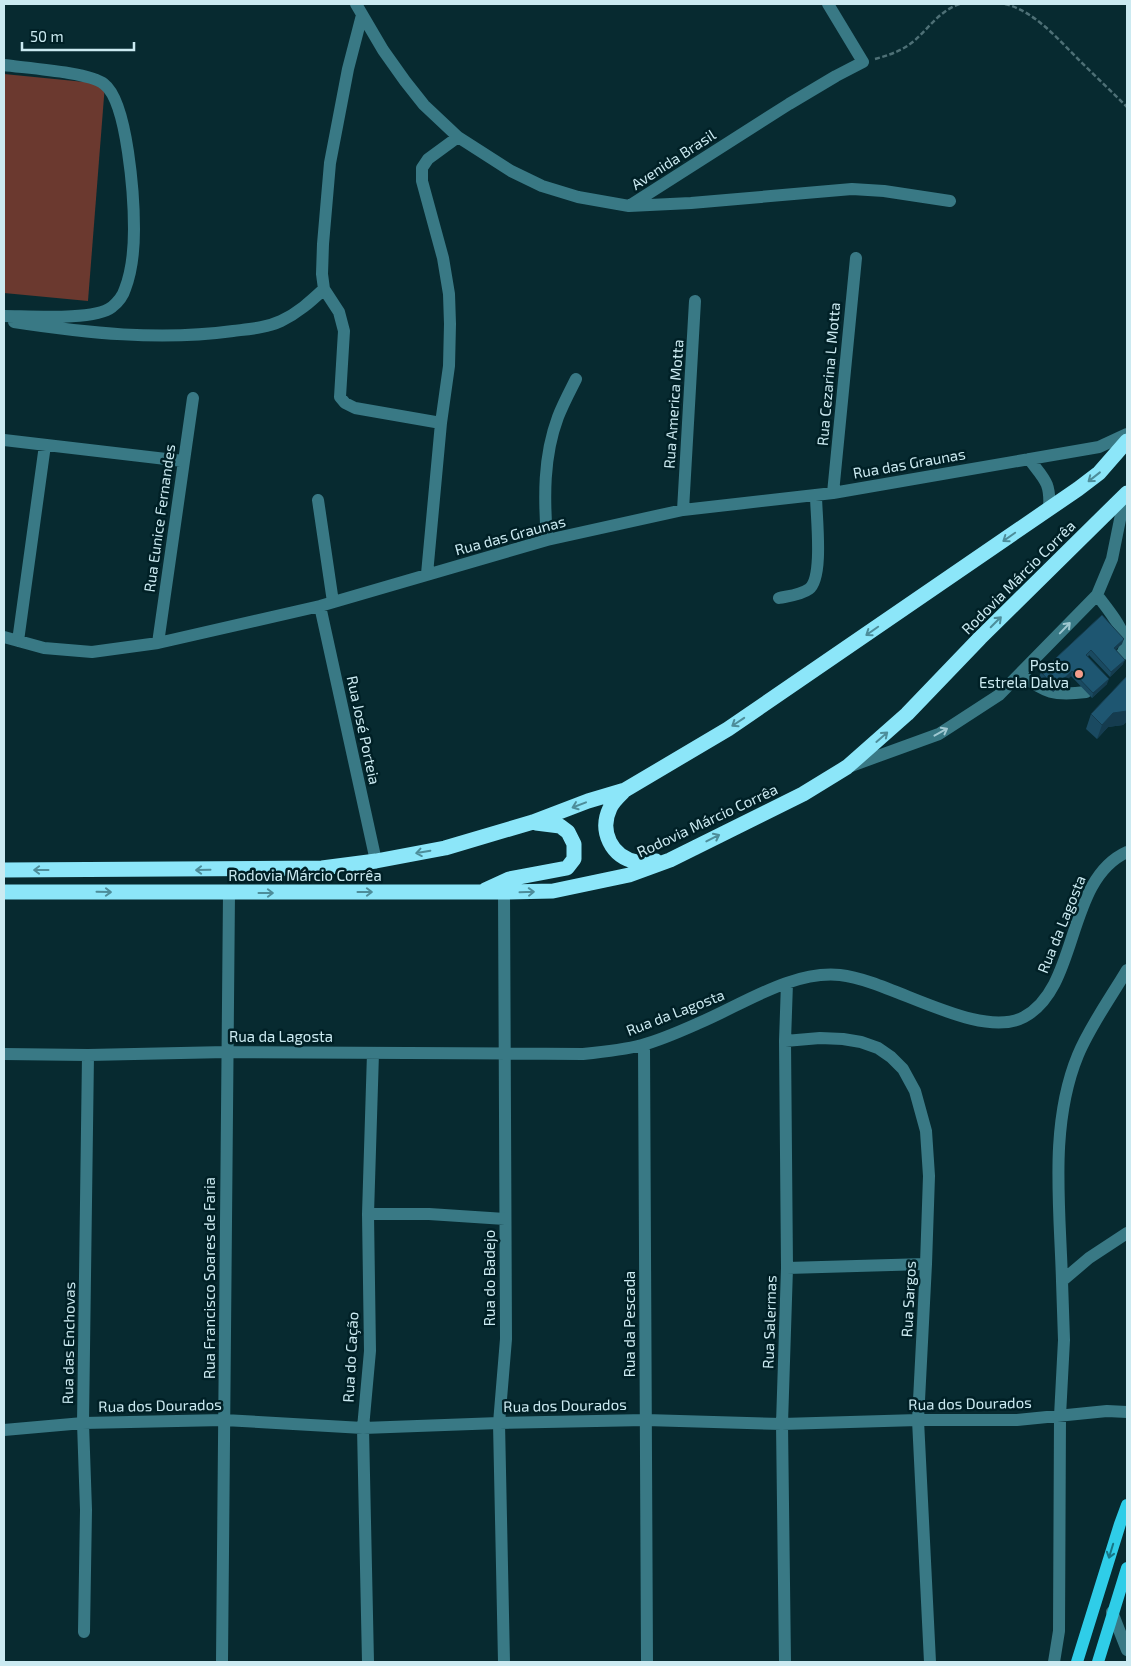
<svg xmlns="http://www.w3.org/2000/svg" width="1131" height="1666" font-family="'Exo 2',sans-serif">
  <rect width="100%" height="100%" fill="#072a30"/>
  <path fill="#6b392f" d="M 4,74 L 105,84 L 88,301 L 4,293 Z"/>
  <g fill="none" stroke-linecap="round" stroke-linejoin="round">
    <path stroke="#4e7076" stroke-width="2.5" stroke-dasharray="5 2.5" stroke-linecap="butt" d="M 1005,4 C 1034,11 1057,38 1078,59 C 1094,75 1111,91 1127,107
      M 875,59 C 889,55 902,51 914,41 C 929,28 940,10 960,4"/>
    <path stroke="#397985" stroke-width="12" d="M 356,4 L 383,50 L 405,81 L 424,105 L 458,137 L 511,171 L 542,186 L 578,197 L 629,206 L 691,203 L 852,189 L 884,191 L 950,201
      M 362,15 L 348,69 L 330,163 L 323,244 L 322,274 L 324,289 L 339,312 L 344,331 L 340,397 L 345,403 L 355,408 L 441,423
      M 4,65 C 25,68 89,72 104,84 C 128,102 134,199 134,229 C 134,248 132,271 125,289 C 123,296 118,302 112,307 C 94,321 28,316 4,316
      M 629,206 L 789,104 L 836,76 L 863,62 L 828,4
      M 14,322 C 86,333 160,341 233,331 C 249,329 266,328 281,321 C 298,313 310,302 324,289
      M 4,440 L 183,461
      M 1029,459 C 1044,479 1051,482 1049,509
      M 833,493 L 856,258
      M 318,500 L 333,602
      M 683,510 L 695,301
      M 547,540 C 544,499 543,457 558,417 C 563,404 570,391 576,379
      M 427,574 L 441,423 L 449,366 L 450,324 L 449,294 L 443,258 L 422,181 L 422,168 L 428,159 L 458,137
      M 1097,595 C 1105,606 1126,630 1125,644 C 1125,650 1122,655 1118,659
      M 779,598 C 788,596 801,595 809,589 C 824,578 816,515 816,495
      M 320,606 L 376,861
      M 4,637 L 44,648 L 92,652 L 158,643 L 320,606 L 547,540 L 683,510 L 833,493 L 1099,447 L 1127,434
      M 18,641 L 45,445
      M 158,643 L 193,398
      M 1020,674 C 1045,693 1054,696 1086,692
      M 851,766 L 939,734 L 999,695 L 1097,595 L 1112,559 L 1125,495
      M 785,1041 L 820,1038 L 843,1039 L 861,1042 L 878,1048 L 891,1057 L 903,1069 L 915,1091 L 926,1131 L 929,1176 L 926,1264 L 918,1420 L 930,1662
      M 644,1045 L 647,1662
      M 4,1054 L 88,1055 L 227,1052 L 583,1054 C 603,1052 623,1050 642,1045 C 661,1040 681,1031 699,1023 C 742,1005 792,970 840,975 C 890,980 979,1041 1024,1017 C 1080,987 1065,880 1127,852
      M 368,1214 L 429,1214 L 505,1219
      M 787,1268 L 926,1264
      M 1062,1281 C 1060,1207 1049,1125 1078,1055 C 1090,1026 1111,997 1127,970
      M 4,1430 L 83,1423 L 224,1420 L 363,1428 L 499,1423 L 646,1420 L 782,1424 L 918,1420 L 1017,1420 L 1107,1411 L 1127,1412
      M 1112,1612 L 1127,1650
      M 84,1632 L 86,1510 L 83,1423 L 88,1055
      M 222,1662 L 229,893
      M 368,1662 L 363,1428 L 370,1351 L 368,1214 L 373,1053
      M 504,1662 L 499,1423 L 506,1339 L 504,892
      M 785,1662 L 782,1424 L 787,1268 L 785,1041 L 787,983
      M 1054,1662 L 1059,1631 L 1060,1416 L 1064,1340 L 1062,1281 L 1089,1258 L 1127,1233"/>
    <path stroke="#2fcde8" stroke-width="12" d="M 1077,1662 L 1120,1524 L 1127,1505
      M 1098,1662 L 1127,1568"/>
    <path stroke="#8ce6f9" stroke-width="15" d="M 625,790 C 620,795 613,801 610,808 C 599,831 611,857 637,862 C 643,863 650,862 656,861
      M 4,870 L 322,868 L 376,861 L 445,848 L 533,822 L 588,801 L 625,790 L 728,729 L 1078,489 L 1099,473 L 1127,441
      M 485,890 L 509,879 L 567,868 L 574,859 L 574,844 L 568,832 L 560,826 L 536,823
      M 4,892 L 504,892 L 553,891 L 629,875 L 670,860 L 803,794 L 847,767 L 907,714 L 980,638 L 1127,493"/>
  </g>
  <path fill="#1a4a61" d="M 1102,615 L 1122,644 L 1116,649 L 1123,664 L 1110,677 L 1089,655 L 1088,657 L 1107,684 L 1092,698 L 1071,676 L 1053,692 L 1039,677 L 1041,672 Z
    M 1127,676 L 1127,721 L 1123,725 L 1108,727 L 1097,739 L 1086,729 L 1091,714 Z"/>
  <path fill="#153c4f" d="M 1124,639 L 1122,644 L 1112,653 L 1114,648 Z
    M 1125,660 L 1123,664 L 1110,677 L 1111,672 Z
    M 1072,671 L 1071,676 L 1053,692 L 1055,687 Z
    M 1109,679 L 1107,684 L 1092,698 L 1093,693 Z
    M 1127,711 L 1127,721 L 1123,725 L 1108,727 L 1097,739 L 1102,725 L 1113,713 Z"/>
  <path fill="#1e5671" stroke="#153c4f" d="M 1102,615 L 1124,639 L 1114,648 L 1125,660 L 1111,672 L 1091,650 L 1086,655 L 1109,679 L 1093,693 L 1072,671 L 1055,687 L 1041,672 Z
    M 1127,676 L 1127,711 L 1113,713 L 1102,725 L 1091,714 Z"/>
  <defs><path id="oneway-shaft" d="M-6 0H5M1.5-3L5.5 0L1.5 3" fill="none" stroke-width="1.6" stroke-linecap="round" stroke-linejoin="round" transform="scale(1.25)"/></defs>
  <g stroke="#4d8d9a">
    <use href="#oneway-shaft" transform="translate(1094 477) rotate(142)"/>
    <use href="#oneway-shaft" transform="translate(1009 537) rotate(145)"/>
    <use href="#oneway-shaft" transform="translate(996 622) rotate(-45)"/>
    <use href="#oneway-shaft" transform="translate(872 631) rotate(145)"/>
    <use href="#oneway-shaft" transform="translate(738 722) rotate(146)"/>
    <use href="#oneway-shaft" transform="translate(882 737) rotate(-41)"/>
    <use href="#oneway-shaft" transform="translate(579 805) rotate(159)"/>
    <use href="#oneway-shaft" transform="translate(713 838) rotate(-27)"/>
    <use href="#oneway-shaft" transform="translate(423 852) rotate(170)"/>
    <use href="#oneway-shaft" transform="translate(41 870) rotate(180)"/>
    <use href="#oneway-shaft" transform="translate(203 870) rotate(179)"/>
    <use href="#oneway-shaft" transform="translate(104 892) rotate(1)"/>
    <use href="#oneway-shaft" transform="translate(365 892)"/>
    <use href="#oneway-shaft" transform="translate(527 892) rotate(-2)"/>
    <use href="#oneway-shaft" transform="translate(266 893)"/>
  </g>
  <g stroke="#9fc8d1">
    <use href="#oneway-shaft" transform="translate(1065 628) rotate(-46)"/>
    <use href="#oneway-shaft" transform="translate(941 732) rotate(-29)"/>
  </g>
  <use stroke="#187687" href="#oneway-shaft" transform="translate(1111 1551) rotate(107)"/>
  <circle fill="#f49d8b" stroke="#002026" stroke-width="2" cx="1079" cy="674" r="5"/>
  <g text-anchor="middle" dominant-baseline="central" stroke-width="5" stroke-linejoin="round" paint-order="stroke">
    <g font-size="15" fill="#cbeaf1" stroke="#002026">
      <text transform="translate(673 159) rotate(-33)">Avenida Brasil</text>
      <text transform="translate(828 374) rotate(-85)">Rua Cezarina L Motta</text>
      <text transform="translate(673 404) rotate(-86)">Rua America Motta</text>
      <text transform="translate(909 463) rotate(-10)">Rua das Graunas</text>
      <text transform="translate(159 518) rotate(-82)">Rua Eunice Fernandes</text>
      <text transform="translate(510 535) rotate(-15)">Rua das Graunas</text>
      <text transform="translate(1018 577) rotate(-45)">Rodovia Márcio Corrêa</text>
      <text transform="translate(364 730) rotate(78)">Rua José Porteia</text>
      <text transform="translate(707 820) rotate(-25)">Rodovia Márcio Corrêa</text>
      <text x="305" y="875">Rodovia Márcio Corrêa</text>
      <text transform="translate(1061 924) rotate(-68)">Rua da Lagosta</text>
      <text transform="translate(675 1012) rotate(-21)">Rua da Lagosta</text>
      <text x="281" y="1036">Rua da Lagosta</text>
      <text transform="translate(209 1278) rotate(-90)">Rua Francisco Soares de Faria</text>
      <text transform="translate(489 1278) rotate(-90)">Rua do Badejo</text>
      <text transform="translate(908 1299) rotate(-87)">Rua Sargos</text>
      <text transform="translate(769 1322) rotate(-88)">Rua Salermas</text>
      <text transform="translate(629 1324) rotate(-90)">Rua da Pescada</text>
      <text transform="translate(68 1343) rotate(-89)">Rua das Enchovas</text>
      <text transform="translate(350 1357) rotate(-87)">Rua do Cação</text>
      <text transform="translate(970 1403) rotate(-1)">Rua dos Dourados</text>
      <text transform="translate(160 1405) rotate(-1)">Rua dos Dourados</text>
      <text transform="translate(565 1405) rotate(-1)">Rua dos Dourados</text>
    </g>
    <g font-size="15" fill="#cbeaf1" stroke="#002026" text-anchor="end">
      <text x="1069" y="665">Posto<tspan x="1069" dy="17">Estrela Dalva</tspan></text>
    </g>
  </g>
  <rect width="1131" height="1666" fill="none" stroke="#cbeaf1" stroke-width="10"/>
  <path d="M22 42v8h112v-8" fill="none" stroke="#cbeaf1" stroke-width="2.5"/>
  <text x="30" y="42" font-size="15" fill="#cbeaf1" stroke="#002026" stroke-width="4" paint-order="stroke">50 m</text>
</svg>
